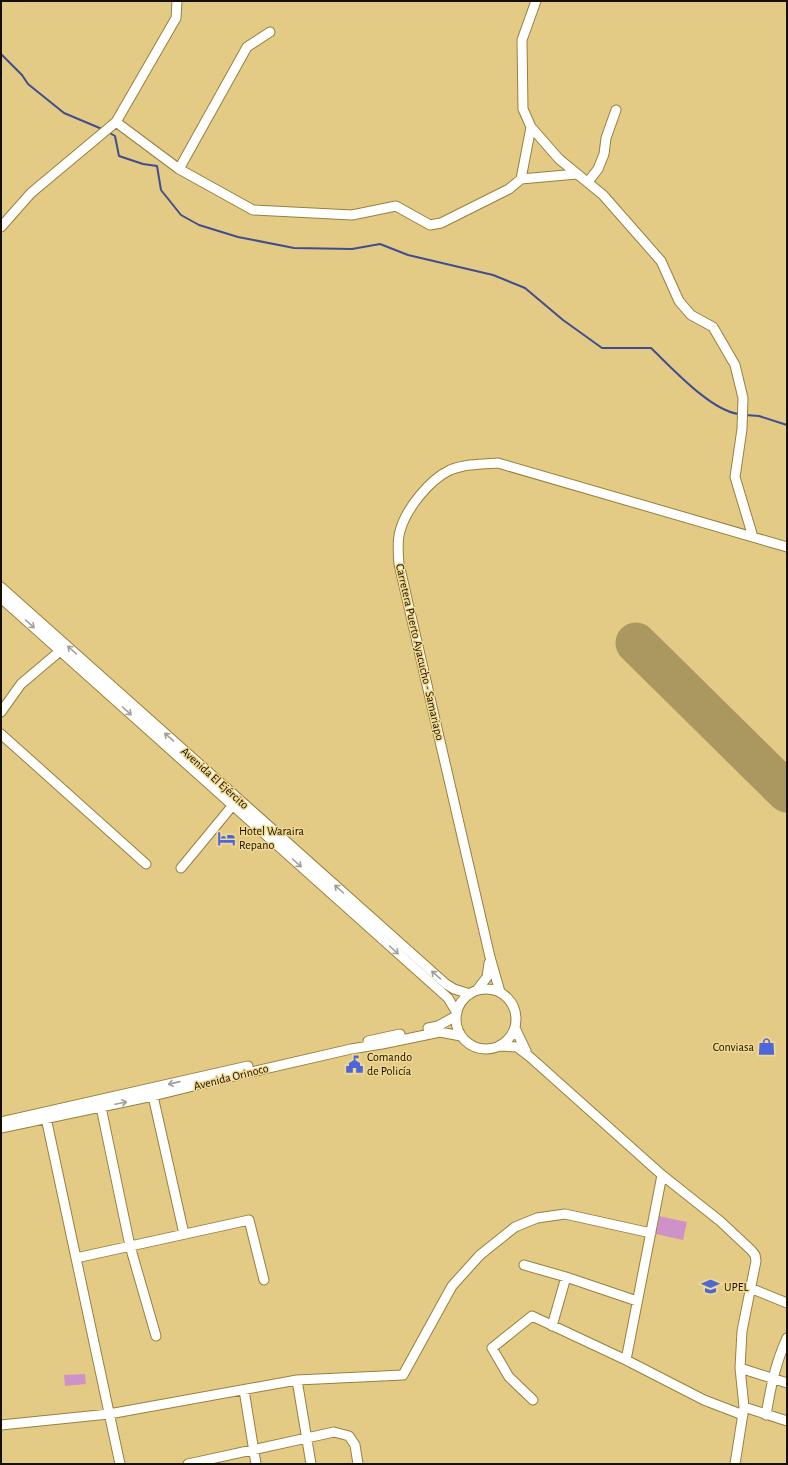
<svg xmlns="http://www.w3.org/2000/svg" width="788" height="1465" font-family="'Alegreya Sans',sans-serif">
  <rect width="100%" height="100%" fill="#e4cb85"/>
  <path fill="#cf92c8" d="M 659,1216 L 687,1222 L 683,1240 L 656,1234 Z
    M 85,1374 L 86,1384 L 65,1386 L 64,1375 Z"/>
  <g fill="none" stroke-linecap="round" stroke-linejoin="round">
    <path stroke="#3f4d92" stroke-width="2" d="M 1,54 L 22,75 L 28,84 L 64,113 L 102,129
      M 108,132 L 115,136 L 119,156 L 143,164 L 157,166 L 161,190 L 181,215 L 199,225 L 238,237 L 294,248 L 352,249 L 380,244 L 408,255 L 493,275 L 525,288 L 563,320 L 602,348 L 651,348 C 672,368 711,411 739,414
      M 745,415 L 759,416 L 787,425"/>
    <path stroke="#ab9760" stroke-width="41" d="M 636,643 L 787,792"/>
    <defs>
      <path id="minor" d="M 536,1 L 522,40 L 523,109 L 531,127 L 559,159 L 603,195 L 661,261 L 679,301 L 691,315 L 713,327 L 735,365 L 743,398 L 742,429 L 735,477 L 753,537
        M 116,122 L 179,169 L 253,210 L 352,215 L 396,206 L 430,225 L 441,223 L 509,189 L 521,179 L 531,127
        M 179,169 L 247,47 L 270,32
        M 521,179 L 577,174
        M 588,182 L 598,169 L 604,154 L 606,138 L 616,110
        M 1,227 L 31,193 L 116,122 L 176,18 L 177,1
        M 1,587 L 446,984 L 454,989 L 470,994
        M 1,598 L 448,998 L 457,1013
        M 1,712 L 21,684 L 60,651
        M 1,734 L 146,864
        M 181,868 L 233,805
        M456 1019a30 30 0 1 1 60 0a30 30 0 1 1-60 0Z
        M 477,990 L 487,977 L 489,963
        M 500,992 L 490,957 L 399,564 C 398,553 397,541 400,531 C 406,509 429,480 450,470 C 465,464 482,464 498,463 L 787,547
        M 428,1028 L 438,1026 L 456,1016
        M 515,1028 L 526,1051
        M 368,1041 L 400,1034
        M 500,1046 L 517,1047 L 530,1057 L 662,1175 L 720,1221 L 751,1250 L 755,1255 L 756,1261 L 742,1331 L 740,1368 L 744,1407 L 735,1464
        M 153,1096 L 184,1234
        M 101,1107 L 130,1246 L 156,1336
        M 45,1113 L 120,1464
        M 1,1122 L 248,1066
        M 1,1128 L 153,1096 L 238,1075 L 351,1049 L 382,1044 L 440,1032 L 461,1036
        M 76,1258 L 249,1220 L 264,1280
        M 524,1265 L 566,1277 L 637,1301
        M 750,1288 L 787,1303
        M 552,1326 L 566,1277
        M 626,1360 L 662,1175
        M 740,1368 L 787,1383
        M 297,1380 L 311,1464
        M 244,1390 L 256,1464
        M 533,1400 L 509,1377 L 492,1348 L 532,1316 L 626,1360 L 704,1400 L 743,1415
        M 744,1407 L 787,1421
        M 766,1415 C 771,1386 775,1364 787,1338
        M 1,1425 L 109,1414 L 297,1380 L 403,1375 L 452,1286 L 480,1255 L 515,1227 L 537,1218 L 565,1214 L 651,1233
        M 188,1464 L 334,1432 L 349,1436 L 355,1445 L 358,1464"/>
    </defs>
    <use href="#minor" stroke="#98803b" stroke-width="11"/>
    <use href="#minor" stroke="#fff" stroke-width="9"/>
  </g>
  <defs><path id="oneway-shaft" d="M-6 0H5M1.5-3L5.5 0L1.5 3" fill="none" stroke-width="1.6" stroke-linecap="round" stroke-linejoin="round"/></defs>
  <g stroke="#a29f99">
    <use href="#oneway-shaft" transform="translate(30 624) rotate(42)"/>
    <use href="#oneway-shaft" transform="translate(72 650) rotate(-138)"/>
    <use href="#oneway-shaft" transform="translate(127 711) rotate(42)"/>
    <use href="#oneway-shaft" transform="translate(169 737) rotate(-139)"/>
    <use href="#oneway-shaft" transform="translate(297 863) rotate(42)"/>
    <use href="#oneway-shaft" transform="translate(339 889) rotate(-138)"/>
    <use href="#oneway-shaft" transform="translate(394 950) rotate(42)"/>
    <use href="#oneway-shaft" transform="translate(436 975) rotate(-139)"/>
    <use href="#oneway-shaft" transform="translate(174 1083) rotate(167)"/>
    <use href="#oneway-shaft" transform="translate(121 1103) rotate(-12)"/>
  </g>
  <defs>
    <symbol id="hotel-bare" viewBox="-9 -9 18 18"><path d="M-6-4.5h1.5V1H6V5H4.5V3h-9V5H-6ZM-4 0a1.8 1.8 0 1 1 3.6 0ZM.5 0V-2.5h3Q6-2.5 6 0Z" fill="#4d66da" stroke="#f1d891" stroke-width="2.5" paint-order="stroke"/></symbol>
    <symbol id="shop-bare" viewBox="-9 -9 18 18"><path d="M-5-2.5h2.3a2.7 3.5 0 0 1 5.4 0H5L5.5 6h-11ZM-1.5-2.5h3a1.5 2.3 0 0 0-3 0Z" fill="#4d66da" stroke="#f1d891" stroke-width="2.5" paint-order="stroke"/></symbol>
    <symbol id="civic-bare" viewBox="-9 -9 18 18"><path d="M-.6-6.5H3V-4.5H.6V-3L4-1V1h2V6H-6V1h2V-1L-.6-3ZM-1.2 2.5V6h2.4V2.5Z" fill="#4d66da" stroke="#f1d891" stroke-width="2.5" paint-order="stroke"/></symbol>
    <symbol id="university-bare" viewBox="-9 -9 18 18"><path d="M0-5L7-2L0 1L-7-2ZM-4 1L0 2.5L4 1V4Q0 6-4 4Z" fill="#4d66da" stroke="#f1d891" stroke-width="2.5" paint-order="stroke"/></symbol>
  </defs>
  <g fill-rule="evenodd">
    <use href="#hotel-bare" x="214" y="826" width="25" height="25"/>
    <use href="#shop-bare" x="754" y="1034" width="25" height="25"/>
    <use href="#civic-bare" x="342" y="1052" width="25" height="25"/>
    <use href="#university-bare" x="698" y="1274" width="25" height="25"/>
  </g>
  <g text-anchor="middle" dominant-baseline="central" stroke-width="3" stroke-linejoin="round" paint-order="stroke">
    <g font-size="12" fill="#160f00" stroke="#f1d891">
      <text transform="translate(420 652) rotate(77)">Carretera Puerto Ayacucho - Samariapo</text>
      <text transform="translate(215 778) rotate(42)">Avenida El Ejército</text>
      <text transform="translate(231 1077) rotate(-14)">Avenida Orinoco</text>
    </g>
    <g font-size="12" fill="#160f00" stroke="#f1d891" text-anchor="start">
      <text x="239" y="831">Hotel Waraira<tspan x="239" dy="14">Repano</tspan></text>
      <text x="754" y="1047" text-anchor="end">Conviasa</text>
      <text x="367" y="1057">Comando<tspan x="367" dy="14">de Policía</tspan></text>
      <text x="724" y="1287">UPEL</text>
    </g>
  </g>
  <rect width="788" height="1465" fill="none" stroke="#160f00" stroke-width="4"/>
</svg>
